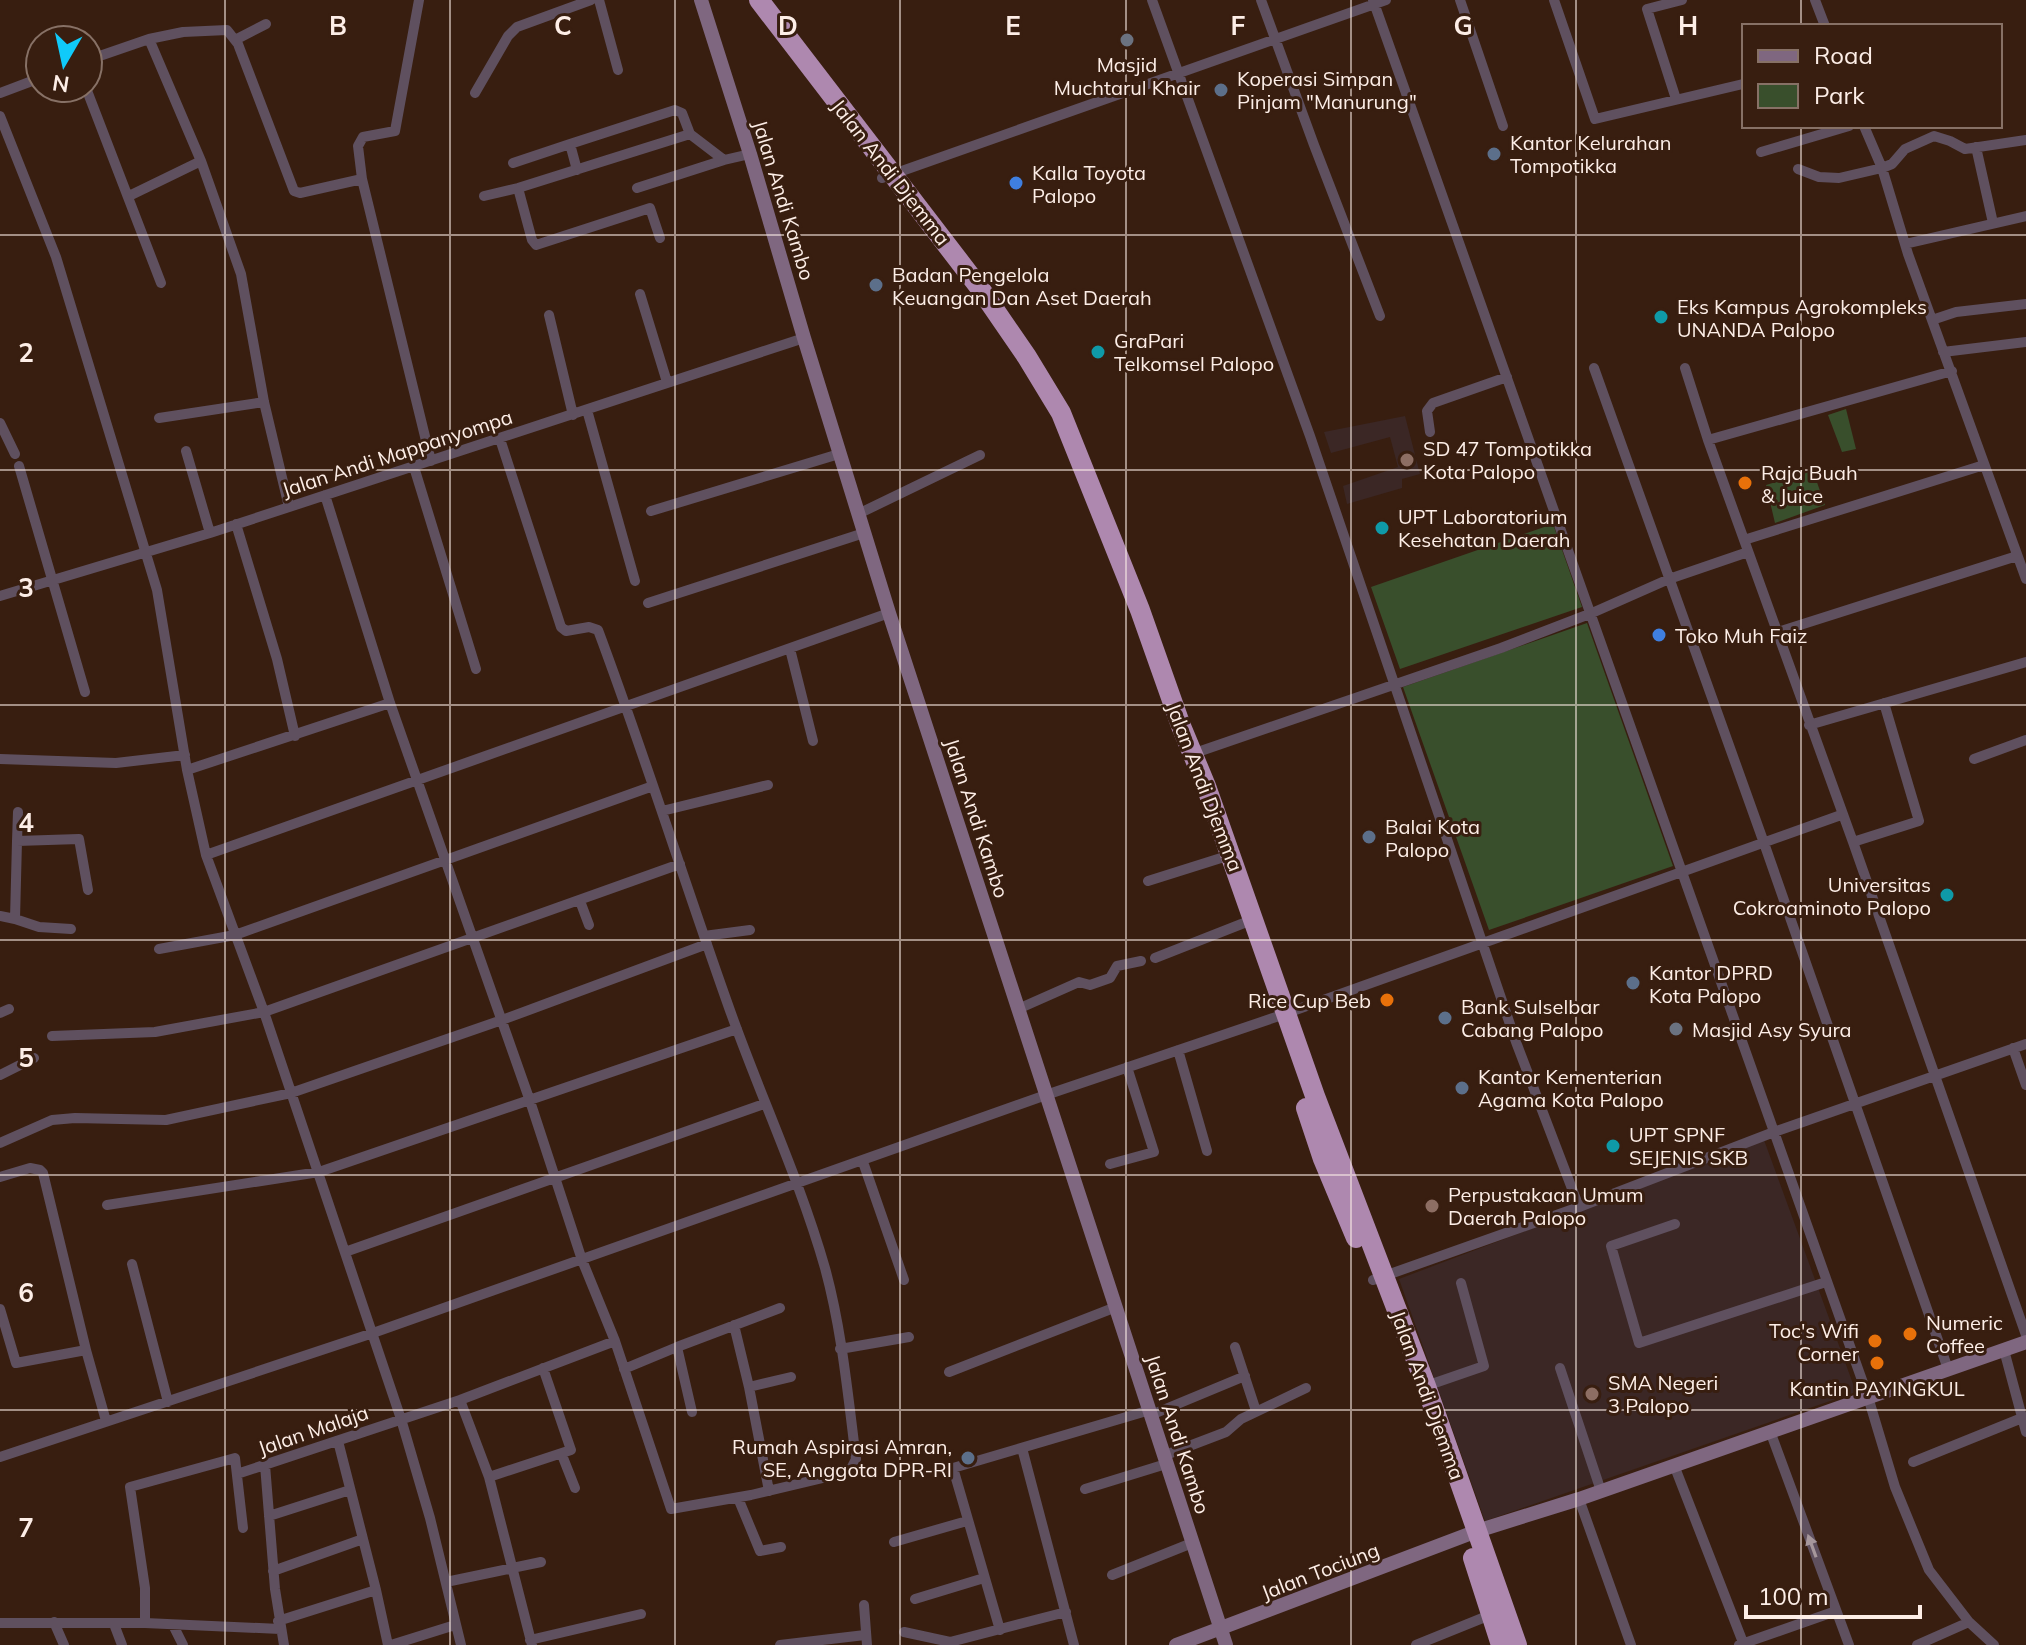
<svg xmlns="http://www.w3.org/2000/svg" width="2026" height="1645" font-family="Mulish,sans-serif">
  <rect width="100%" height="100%" fill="#381e10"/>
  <path fill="#3b2725" d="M 1405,416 L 1420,474 L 1402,479 L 1402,488 L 1347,504 L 1343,486 L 1398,467 L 1390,437 L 1331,453 L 1324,432 Z
    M 1764,1140 L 1856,1392 L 1485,1521 L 1399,1279 Z"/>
  <path fill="#394f2c" d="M 1846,409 L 1856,449 L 1842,452 L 1828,415 Z
    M 1813,471 L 1825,505 L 1775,523 L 1766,485 Z
    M 1553,524 L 1582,607 L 1400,669 L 1371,587 Z
    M 1587,623 L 1673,866 L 1489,930 L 1403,687 Z"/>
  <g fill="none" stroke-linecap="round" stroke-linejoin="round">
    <path stroke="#5f505f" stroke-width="10" d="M 419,0 L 395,131 L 363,137 L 358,146 L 362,179 L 431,461
      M 599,0 L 618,70
      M 1152,0 L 1310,436 L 1516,1042 L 1579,1207
      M 1261,0 L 1314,145 L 1380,316
      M 1373,0 L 1868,1397 L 1895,1487 L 1929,1570 L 1969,1622
      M 1460,0 L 1503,126
      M 1554,0 L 1595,119 L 1743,84
      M 1815,0 L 1825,26
      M 149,39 L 183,32 L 227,30 L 238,44 L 294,191 L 300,193 L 362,179
      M 235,40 L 266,24
      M 88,60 L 149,39 L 201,161 L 241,274 L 264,402 L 289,507
      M 86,88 L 161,283
      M 0,93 L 40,78
      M 475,93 L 508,36 L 517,27 L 591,0
      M 1676,99 L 1647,9 L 1682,0
      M 0,116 L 56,257 L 157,590 L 187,770 L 206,855 L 264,1012 L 401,1419 L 430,1518 L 461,1645
      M 1864,126 L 1882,168 L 1908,254 L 2026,579
      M 1976,147 L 1993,223
      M 1761,152 L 1849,126
      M 513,163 L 570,144
      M 1798,169 L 1819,177 L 1839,178 L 1882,168 L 1892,164 L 1905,149 L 1934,136 L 1950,141 L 1965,149 L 2026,140
      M 577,170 L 570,144 L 675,110 L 682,113 L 690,134
      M 882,178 L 1386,0
      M 518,188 L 532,240 L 536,245 L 650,208 L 660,238
      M 637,188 L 724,160
      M 129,196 L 201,161
      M 484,196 L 518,188 L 690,134 L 724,160 L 750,154
      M 1905,244 L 2026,216
      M 640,294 L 667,382
      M 549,315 L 573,415
      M 1932,320 L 1956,312 L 2026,304
      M 1943,352 L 2026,342
      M 1594,368 L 1764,843 L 1948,1369
      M 1685,368 L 1708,440 L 1853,842 L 2026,1335
      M 587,410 L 635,581
      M 159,418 L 264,402
      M 0,423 L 15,454
      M 1430,432 L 1427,411 L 1433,403 L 1507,377
      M 1708,440 L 1952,371
      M 186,451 L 210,533
      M 19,466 L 85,692
      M 414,467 L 476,669
      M 325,495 L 390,703 L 530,1101 L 582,1260 L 615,1341 L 671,1509 L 751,1495 L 844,1473 L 852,1467 L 856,1459 C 848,1396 842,1330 825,1268 C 799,1177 758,1091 727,1002 C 683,878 644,753 598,630 L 589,627 L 566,631 L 561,627 L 500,439
      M 651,511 L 839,454
      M 858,514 L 980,455
      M 236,524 L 277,659 L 295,736
      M 1744,540 L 1984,465
      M 0,596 L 210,533 L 804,338
      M 648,603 L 864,533
      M 1778,632 L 2017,556
      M 790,649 L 813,741
      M 1809,725 L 2026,662
      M 1189,755 L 1501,648 L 1592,613 L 1669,579 L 1748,552
      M 0,759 L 116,763 L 185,755
      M 1974,759 L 2026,740
      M 187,770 L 390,703
      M 662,811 L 768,785
      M 17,841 L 18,812
      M 1853,842 L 1919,821 L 1884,703
      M 206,855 L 889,613
      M 1148,881 L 1221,858
      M 580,901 L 589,925
      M 0,916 L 15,919 L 17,841 L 79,839 L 88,890
      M 15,919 L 39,927 L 71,929
      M 704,936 L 750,930
      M 159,949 L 235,935 L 653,786
      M 1155,958 L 1244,923
      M 1018,1009 L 1079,982 L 1090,985 L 1110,978 L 1117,966 L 1141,961
      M 0,1013 L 9,1009
      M 52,1036 L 155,1032 L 264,1012 L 680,864
      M 2013,1048 L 2026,1085
      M 1178,1050 L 1207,1151
      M 0,1075 L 34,1058
      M 0,1143 L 52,1120 L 75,1118 L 166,1120 L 291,1093 L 502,1020 L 707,944
      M 863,1162 L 904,1280
      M 1110,1164 L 1154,1152 L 1127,1067
      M 0,1177 L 30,1168 L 40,1170 L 43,1173 L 86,1350 L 16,1363 L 0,1309
      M 107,1205 L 319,1172 L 737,1029
      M 1675,1224 L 1611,1246 L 1639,1343 L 1826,1282
      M 345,1252 L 764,1104
      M 132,1264 L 168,1402
      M 1373,1280 L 1579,1207 L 1774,1132 L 2026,1044
      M 734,1325 L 749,1387 L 769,1491
      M 1235,1347 L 1256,1411
      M 840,1349 L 909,1337
      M 86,1350 L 106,1421
      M 2004,1350 L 2026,1432
      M 1560,1368 L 1601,1491
      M 624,1369 L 677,1347
      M 949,1372 L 1116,1307
      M 1426,1386 L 1484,1366 L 1461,1283
      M 749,1387 L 791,1377
      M 460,1400 L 489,1477 L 532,1645
      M 692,1412 L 677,1347 L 780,1308
      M 1151,1415 L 1245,1376
      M 1770,1431 L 1849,1645
      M 338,1441 L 376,1590 L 388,1645
      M 1022,1448 L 1074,1645
      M 562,1455 L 575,1488
      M 1163,1456 L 1226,1432 L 1241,1419 L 1306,1388
      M 0,1457 L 373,1333 L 1046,1095 L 1276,1017 L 1841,815
      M 1913,1462 L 2022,1418
      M 265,1465 L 275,1589 L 284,1645
      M 1674,1465 L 1744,1645
      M 237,1474 L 460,1400 L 615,1341
      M 489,1477 L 571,1450 L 543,1368
      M 1085,1489 L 1166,1464
      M 738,1498 L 760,1551 L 781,1547
      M 1579,1499 L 1631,1645
      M 269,1516 L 350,1490
      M 894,1542 L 967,1521
      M 273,1571 L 363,1539
      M 1112,1575 L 1192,1543
      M 446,1582 L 541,1562
      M 915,1599 L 984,1578
      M 864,1605 L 867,1645
      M 278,1621 L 376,1590
      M 54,1622 L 64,1645
      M 0,1623 L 145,1623 L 280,1629
      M 145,1623 L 145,1588 L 130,1487 L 235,1458 L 243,1528
      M 114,1624 L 122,1645
      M 173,1625 L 183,1645
      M 1000,1630 L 953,1468 L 1150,1410
      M 904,1632 L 950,1642 L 1066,1612
      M 530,1640 L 641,1614
      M 391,1645 L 455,1625
      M 780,1645 L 865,1635
      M 1416,1645 L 1490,1615
      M 1739,1645 L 1836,1611
      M 1917,1645 L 1969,1622 L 1994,1645"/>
    <path stroke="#7f6780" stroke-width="14" d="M 701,0 L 750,154 L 804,338 L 889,613 L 1226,1645
      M 1176,1645 L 1477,1531 L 1579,1499 L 2026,1342"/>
    <path stroke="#ae88af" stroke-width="20" d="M 759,0 L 979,287 L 1027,357 L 1061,413 L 1140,610 L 1181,726 L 1206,786 L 1315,1096 L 1426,1386 L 1517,1645
      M 1306,1108 L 1323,1159 L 1356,1238
      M 1473,1558 L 1501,1645"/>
  </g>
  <defs><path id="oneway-solid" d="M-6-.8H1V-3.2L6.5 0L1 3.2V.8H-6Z" transform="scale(2)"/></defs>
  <use fill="#a6979c" href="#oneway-solid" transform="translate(1812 1546) rotate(-110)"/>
  <path fill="none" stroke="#fdeee7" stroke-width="2" stroke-opacity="0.55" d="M 225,0 L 225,1645M 450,0 L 450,1645M 675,0 L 675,1645M 900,0 L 900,1645M 1126,0 L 1126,1645M 1351,0 L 1351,1645M 1576,0 L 1576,1645M 1801,0 L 1801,26M 1801,126 L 1801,1645M 0,235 L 2026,235M 0,470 L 2026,470M 0,705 L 2026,705M 0,940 L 2026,940M 0,1175 L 2026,1175M 0,1410 L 2026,1410"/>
  <g fill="#6b7280" stroke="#381e10" stroke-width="3">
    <circle cx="1127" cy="40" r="8"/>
    <circle cx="1676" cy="1029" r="8"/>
  </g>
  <g fill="#5c6f8a" stroke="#381e10" stroke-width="3">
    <circle cx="1221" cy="90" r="8"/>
    <circle cx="1494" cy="154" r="8"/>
    <circle cx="876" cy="285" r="8"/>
    <circle cx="1369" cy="837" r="8"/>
    <circle cx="1633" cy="983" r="8"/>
    <circle cx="1445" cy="1018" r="8"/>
    <circle cx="1462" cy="1088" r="8"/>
    <circle cx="968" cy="1458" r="8"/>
  </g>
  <g fill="#3f7fe0" stroke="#381e10" stroke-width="3">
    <circle cx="1016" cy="183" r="8"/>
    <circle cx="1659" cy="635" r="8"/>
  </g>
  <g fill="#0f9aa8" stroke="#381e10" stroke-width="3">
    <circle cx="1661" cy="317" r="8"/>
    <circle cx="1098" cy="352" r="8"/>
    <circle cx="1382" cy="528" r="8"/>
    <circle cx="1947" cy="895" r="8"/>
    <circle cx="1613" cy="1146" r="8"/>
  </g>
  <g fill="#8d6e63" stroke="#381e10" stroke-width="3">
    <circle cx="1407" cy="460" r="8"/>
    <circle cx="1432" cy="1206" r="8"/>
    <circle cx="1592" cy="1394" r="8"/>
  </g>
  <g fill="#e8710a" stroke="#381e10" stroke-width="3">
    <circle cx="1745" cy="483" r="8"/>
    <circle cx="1387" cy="1000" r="8"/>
    <circle cx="1910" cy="1334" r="8"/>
    <circle cx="1875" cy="1341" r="8"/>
    <circle cx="1877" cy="1363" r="8"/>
  </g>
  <g text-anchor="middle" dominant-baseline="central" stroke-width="6" stroke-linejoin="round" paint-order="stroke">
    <g font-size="20" fill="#fdeee7" stroke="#381e10" text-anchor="start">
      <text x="1127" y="64" text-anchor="middle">Masjid<tspan x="1127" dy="23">Muchtarul Khair</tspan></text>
      <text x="1237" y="78">Koperasi Simpan<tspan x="1237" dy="23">Pinjam "Manurung"</tspan></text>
      <text x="1510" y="142">Kantor Kelurahan<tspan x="1510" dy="23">Tompotikka</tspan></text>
      <text x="1032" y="172">Kalla Toyota<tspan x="1032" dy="23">Palopo</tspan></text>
      <text x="892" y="274">Badan Pengelola<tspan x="892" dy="23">Keuangan Dan Aset Daerah</tspan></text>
      <text x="1677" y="306">Eks Kampus Agrokompleks<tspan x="1677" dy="23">UNANDA Palopo</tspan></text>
      <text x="1114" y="340">GraPari<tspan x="1114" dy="23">Telkomsel Palopo</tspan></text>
      <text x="1423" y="448">SD 47 Tompotikka<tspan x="1423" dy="23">Kota Palopo</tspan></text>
      <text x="1761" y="472">Raja Buah<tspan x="1761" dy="23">&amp; Juice</tspan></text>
      <text x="1398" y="516">UPT Laboratorium<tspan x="1398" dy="23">Kesehatan Daerah</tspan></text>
      <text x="1675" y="635">Toko Muh Faiz</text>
      <text x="1385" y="826">Balai Kota<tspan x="1385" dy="23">Palopo</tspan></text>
      <text x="1931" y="884" text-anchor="end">Universitas<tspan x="1931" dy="23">Cokroaminoto Palopo</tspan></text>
      <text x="1649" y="972">Kantor DPRD<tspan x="1649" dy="23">Kota Palopo</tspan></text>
      <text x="1371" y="1000" text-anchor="end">Rice Cup Beb</text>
      <text x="1461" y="1006">Bank Sulselbar<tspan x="1461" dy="23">Cabang Palopo</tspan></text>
      <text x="1692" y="1029">Masjid Asy Syura</text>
      <text x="1478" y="1076">Kantor Kementerian<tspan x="1478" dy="23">Agama Kota Palopo</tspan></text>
      <text x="1629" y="1134">UPT SPNF<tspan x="1629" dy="23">SEJENIS SKB</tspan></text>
      <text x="1448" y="1194">Perpustakaan Umum<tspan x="1448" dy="23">Daerah Palopo</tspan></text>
      <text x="1926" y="1322">Numeric<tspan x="1926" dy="23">Coffee</tspan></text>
      <text x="1859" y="1330" text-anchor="end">Toc's Wifi<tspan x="1859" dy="23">Corner</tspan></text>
      <text x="1608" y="1382">SMA Negeri<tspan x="1608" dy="23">3 Palopo</tspan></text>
      <text x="1877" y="1388" text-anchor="middle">Kantin PAYINGKUL</text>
      <text x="952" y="1446" text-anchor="end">Rumah Aspirasi Amran,<tspan x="952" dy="23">SE, Anggota DPR-RI</tspan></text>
    </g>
    <g font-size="20" fill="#fdeee7" stroke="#381e10">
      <text transform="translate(891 172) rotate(52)">Jalan Andi Djemma</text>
      <text transform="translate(784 200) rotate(73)">Jalan Andi Kambo</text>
      <text transform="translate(397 453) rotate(-18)">Jalan Andi Mappanyompa</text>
      <text transform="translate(1205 787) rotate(69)">Jalan Andi Djemma</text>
      <text transform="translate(977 818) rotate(72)">Jalan Andi Kambo</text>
      <text transform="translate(1428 1395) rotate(70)">Jalan Andi Djemma</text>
      <text transform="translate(313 1430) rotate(-19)">Jalan Malaja</text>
      <text transform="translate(1178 1434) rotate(72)">Jalan Andi Kambo</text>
      <text transform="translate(1320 1571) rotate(-21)">Jalan Tociung</text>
    </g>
  </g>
  <g font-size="26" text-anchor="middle" font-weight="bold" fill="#fdeee7" stroke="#381e10" stroke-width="6" stroke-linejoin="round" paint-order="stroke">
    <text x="338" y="35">B</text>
    <text x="563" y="35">C</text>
    <text x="788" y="35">D</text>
    <text x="1013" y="35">E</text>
    <text x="1238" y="35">F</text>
    <text x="1463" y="35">G</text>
    <text x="1688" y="35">H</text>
    <text x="26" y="362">2</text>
    <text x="26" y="597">3</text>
    <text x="26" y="832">4</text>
    <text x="26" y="1067">5</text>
    <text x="26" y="1302">6</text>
    <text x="26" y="1537">7</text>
  </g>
  <rect x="1742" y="24" width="260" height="104" fill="#381e10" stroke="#877166" stroke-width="2"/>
  <rect x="1758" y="50" width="40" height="12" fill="#7f6780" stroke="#877166" stroke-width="2"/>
  <text x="1814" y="64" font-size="24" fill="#fdeee7">Road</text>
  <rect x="1758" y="84" width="40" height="24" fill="#394f2c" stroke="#877166" stroke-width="2"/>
  <text x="1814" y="104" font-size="24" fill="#fdeee7">Park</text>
  <g transform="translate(64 64) rotate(189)"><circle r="38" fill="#381e10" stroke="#877166" stroke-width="2"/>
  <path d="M0-6L14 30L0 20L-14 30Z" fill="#10cafa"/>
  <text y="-12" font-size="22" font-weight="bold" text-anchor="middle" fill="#fdeee7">N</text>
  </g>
  <path d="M1746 1605v12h174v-12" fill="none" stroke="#fdeee7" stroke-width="4"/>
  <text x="1758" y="1605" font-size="24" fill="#fdeee7" stroke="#381e10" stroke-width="6" paint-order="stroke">100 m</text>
</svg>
